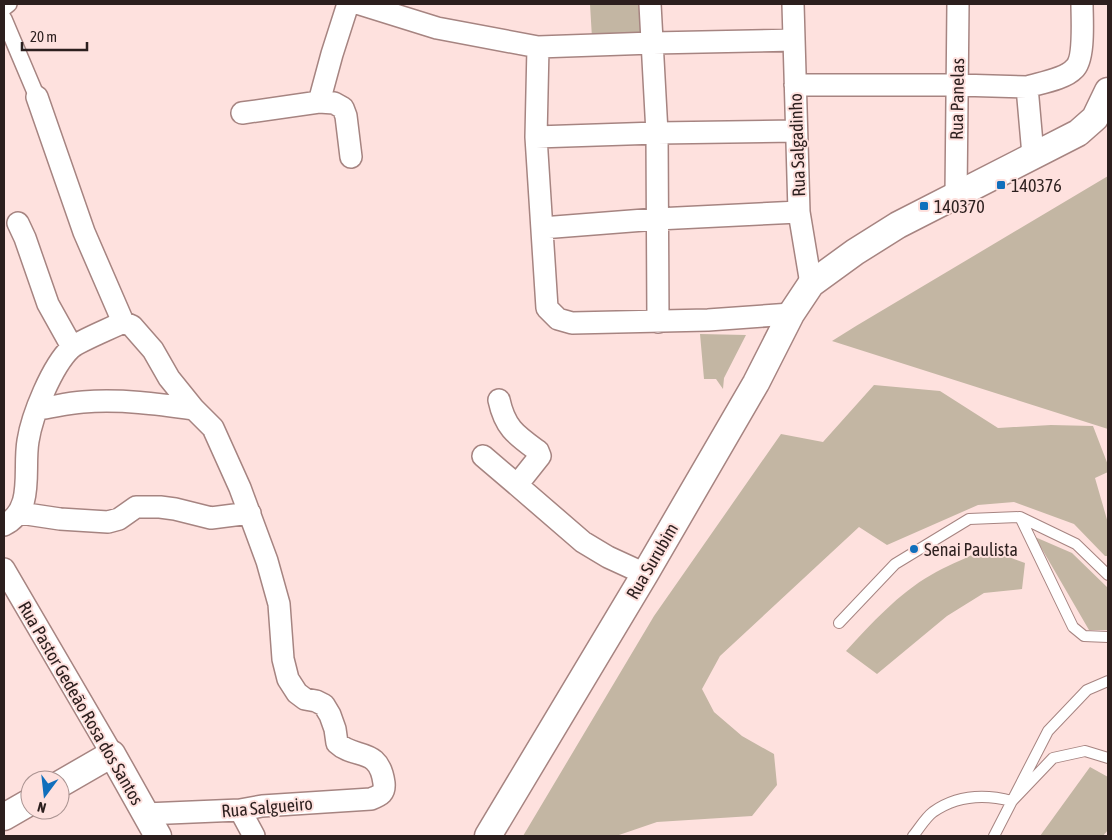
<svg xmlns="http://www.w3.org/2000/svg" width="1112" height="840" font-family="'Asap Condensed',sans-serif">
  <rect width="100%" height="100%" fill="#fee1de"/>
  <path fill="#c3b6a3" d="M 590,4 L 645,4 L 647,35 L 592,38 Z
    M 1108,176 L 1108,429 L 832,341 L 856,326 Z
    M 700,334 L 746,335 L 724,378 L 723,389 L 716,379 L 704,379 Z
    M 874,385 L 940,391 L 998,428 L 1051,425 L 1093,426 L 1108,465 L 1108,472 L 1095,478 L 1108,523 L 1108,556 L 1105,556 L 1074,524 L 1014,502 L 978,505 L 887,545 L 859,527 L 720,656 L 702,689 L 714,712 L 742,736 L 774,754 L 777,785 L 752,816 L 657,822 L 616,836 L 523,836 L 654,616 L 781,434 L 823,442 Z
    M 1035,537 L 1072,553 L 1108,588 L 1108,630 L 1089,630 Z
    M 976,553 L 998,553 L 1025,563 L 1022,589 L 984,593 L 947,616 L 877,674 L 846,651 C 871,624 899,593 931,575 C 946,566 962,560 976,553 Z
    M 1090,767 L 1108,777 L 1108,830 L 1103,836 L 1040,836 Z"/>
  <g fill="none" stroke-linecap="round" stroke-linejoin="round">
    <defs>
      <path id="service" d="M 1020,517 L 1073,627 L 1084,636 L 1108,637
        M 839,623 L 895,564 L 969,519 L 1020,517 L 1076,544 L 1108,575
        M 913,836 C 919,829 925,818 933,812 C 957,795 985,794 1012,801 L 1048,731 L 1087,690 L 1108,681
        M 994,836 L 1012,801 L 1053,758 L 1085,751 L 1108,758"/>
      <path id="pedestrian" d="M 4,8 L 9,4
        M 4,19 L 37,97"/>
      <path id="minor" d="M 360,4 L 437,28 L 538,47
        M 650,4 L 657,133 L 658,322
        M 793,4 L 799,212 L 811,284
        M 795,85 L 958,85 L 1027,87 L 1033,155
        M 1027,87 C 1040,83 1065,79 1074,69 C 1085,60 1082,18 1082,4
        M 319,102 L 334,103 L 343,108 L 346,116 L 351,157
        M 242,113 L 319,102 L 332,54 L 348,4
        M 536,137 L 657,133 L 796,131
        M 956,195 L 958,4
        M 18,223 L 25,238 L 48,304 L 72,347
        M 542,228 L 657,219 L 799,212
        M 791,314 L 708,320 L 572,323 L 558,319 L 547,308 L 536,137 L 538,47 L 653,43 L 794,40
        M 123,322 L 132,326 L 153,350 L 169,378 L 194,409 L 213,428 L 240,488 L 267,561 L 279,604 L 283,659 L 288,679 L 297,693 L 305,699 L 316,701 L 324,705 L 330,715 L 335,729 L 337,743 C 355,760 379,746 384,783 C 385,793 381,795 371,799 L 262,806 L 240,810 L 145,814
        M 499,400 C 505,428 516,435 538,451 L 540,456 L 517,485 L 583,542 L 608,557 L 645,574
        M 38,409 C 53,407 68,403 83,402 C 121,399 158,404 194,409
        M 483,456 L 517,485
        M 20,513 L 60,519 L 108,522 L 119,519 L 136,507 L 160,507 L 175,509 L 211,518 L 250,513
        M 4,525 C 35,510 23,470 28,441 C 32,415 52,366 71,348 C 79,341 112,328 123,322 L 84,232 L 37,97
        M 4,569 L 112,754
        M 240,810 L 254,836"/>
      <path id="tertiary" d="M 60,784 L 112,754 L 158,836
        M 4,817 L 30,802
        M 488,836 L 645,574 L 756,383 L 791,314 L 811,284 L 855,252 L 898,225 L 1078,133 L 1095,118 L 1108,91"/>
    </defs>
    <use href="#service" stroke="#a68481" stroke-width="12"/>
    <use href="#pedestrian" stroke="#a68481" stroke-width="18"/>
    <use href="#minor" stroke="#a68481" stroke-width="24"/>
    <use href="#tertiary" stroke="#a68481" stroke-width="29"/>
    <use href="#service" stroke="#fff" stroke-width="10"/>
    <use href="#pedestrian" stroke="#fff" stroke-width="15"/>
    <use href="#minor" stroke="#fff" stroke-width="21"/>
    <use href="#tertiary" stroke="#fff" stroke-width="26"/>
  </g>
  <g fill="#116fbc" stroke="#fee1de" stroke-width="2">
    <rect x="996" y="180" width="10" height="10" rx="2.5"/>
    <rect x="919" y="201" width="10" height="10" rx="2.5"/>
    <circle cx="914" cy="549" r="5"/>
  </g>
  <g text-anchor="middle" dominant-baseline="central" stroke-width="4" stroke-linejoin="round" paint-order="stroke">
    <g font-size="18" fill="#2c1f1e" stroke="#fee1de">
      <text transform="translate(957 99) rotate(-89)">Rua Panelas</text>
      <text transform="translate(797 145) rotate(-92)">Rua Salgadinho</text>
      <text transform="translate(652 561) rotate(-60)">Rua Surubim</text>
      <text transform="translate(81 703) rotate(60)">Rua Pastor Gedeão Rosa dos Santos</text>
      <text transform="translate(267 807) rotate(-5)">Rua Salgueiro</text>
    </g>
    <g font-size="18" fill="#2c1f1e" stroke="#fee1de" text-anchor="start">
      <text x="1011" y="185">140376</text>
      <text x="934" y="206">140370</text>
      <text x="924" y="549">Senai Paulista</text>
    </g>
  </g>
  <rect width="1112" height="840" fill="none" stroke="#2c1f1e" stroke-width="10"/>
  <g transform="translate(45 795) rotate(195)"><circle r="24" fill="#fee1de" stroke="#aa9391"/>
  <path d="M0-4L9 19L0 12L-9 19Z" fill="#116fbc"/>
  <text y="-8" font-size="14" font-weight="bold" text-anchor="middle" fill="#2c1f1e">N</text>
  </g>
  <path d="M22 42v8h65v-8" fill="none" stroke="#2c1f1e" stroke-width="2.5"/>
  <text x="30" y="42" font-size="15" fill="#2c1f1e" stroke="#fee1de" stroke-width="4" paint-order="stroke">20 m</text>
</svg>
